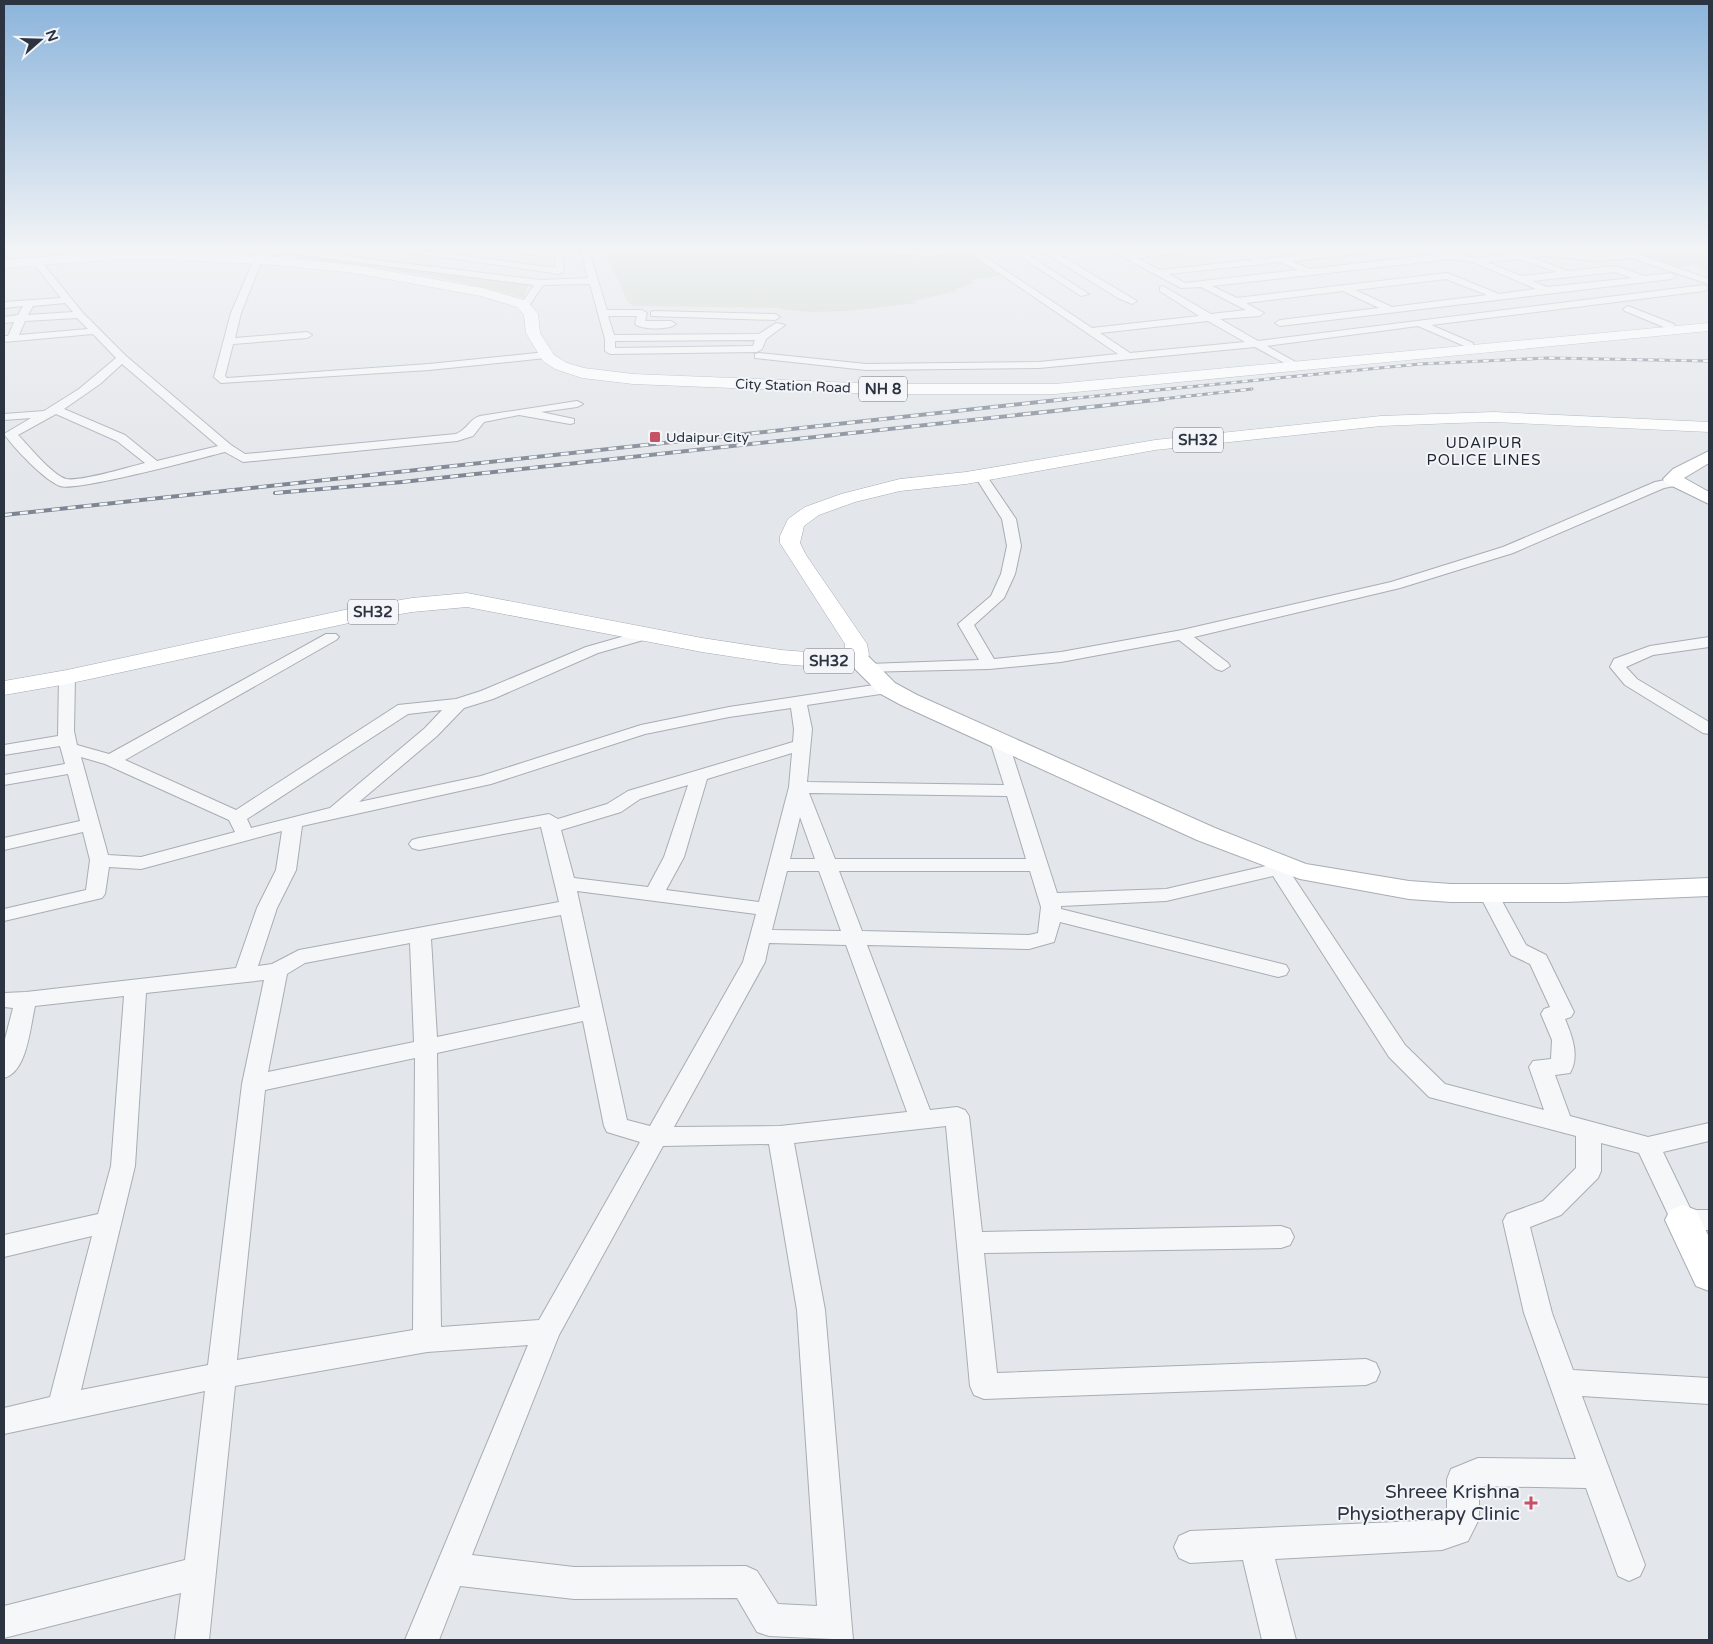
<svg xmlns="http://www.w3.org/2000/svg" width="1713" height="1644" font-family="'Varela Round',sans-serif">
  <rect width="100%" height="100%" fill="#e3e6ea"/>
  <path fill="#c9d4c5" d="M 606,248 L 828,248 L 920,258 L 971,254 L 1005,275 L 971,280 L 974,283 L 956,289 L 956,291 L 913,301 L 917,303 C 871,308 822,317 777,308 L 633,306 L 628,302 L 609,261 Z
    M 1618,248 L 1709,248 L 1709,271 L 1694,265 L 1674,268 Z
    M 314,255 L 529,284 L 523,298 C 446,275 367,266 288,258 Z"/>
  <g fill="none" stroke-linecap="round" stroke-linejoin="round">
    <defs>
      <path id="street" d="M 122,248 L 147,248 L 99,259 L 95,256 L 96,252 Z
        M 192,248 L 200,248 L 203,254 L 196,256 Z
        M 282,248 L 330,252 L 327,248 L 336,248 L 343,255 L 360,258 L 540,280 L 588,278 L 580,248 L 588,248 L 607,310 L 642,310 L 647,313 L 645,321 L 671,321 L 676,324 C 669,330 642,330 635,324 L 637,316 L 608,316 L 614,335 L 759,334 L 776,323 L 785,325 L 766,339 L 762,349 L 757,352 L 610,354 L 605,351 L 605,339 L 590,284 L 543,285 L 527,309 L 524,310 L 519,307 L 534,285 L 286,253 L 260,258 L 262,260 L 241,313 L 235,338 L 307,332 L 312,335 L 307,338 L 233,344 L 225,376 L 227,378 L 429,364 L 546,352 L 551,355 L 546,358 L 429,370 L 221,383 L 214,377 L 231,313 L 254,259 L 247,257 ZM 755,340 L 753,346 L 615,348 L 615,341 Z
        M 378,248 L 404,248 L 555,268 L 555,258 L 494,248 L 520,248 L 562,254 L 564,271 L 560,274 Z
        M 855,248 L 926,250 L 997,248 L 978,252 L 1092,328 L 1199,316 L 1160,291 L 1160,287 L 1163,286 L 1211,314 L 1246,310 L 1201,287 L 1181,288 L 1106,248 L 1117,248 L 1127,253 L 1174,248 L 1205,248 L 1201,251 L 1136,258 L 1160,270 L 1252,260 L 1230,248 L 1241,248 L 1263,259 L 1358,248 L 1388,248 L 1384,251 L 1292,261 L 1309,269 L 1451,253 L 1476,258 L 1549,250 L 1599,255 L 1620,253 L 1617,251 L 1621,248 L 1709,279 L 1709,284 L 1631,258 L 1599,261 L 1549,256 L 1531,257 L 1568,271 L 1616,266 L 1644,276 L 1671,273 L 1676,276 L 1671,279 L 1280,326 L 1275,323 L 1280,320 L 1379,308 L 1343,291 L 1246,303 L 1264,313 L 1259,316 L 1220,319 L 1258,341 L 1704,285 L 1709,288 L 1704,291 L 1431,325 L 1473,343 L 1473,347 L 1469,348 L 1418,326 L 1267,346 L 1301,365 L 1302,367 L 1297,370 L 1255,347 L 1039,368 L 866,370 L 755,358 L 755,354 L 759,353 L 866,364 L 1039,362 L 1118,354 L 968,252 L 926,256 L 859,251 ZM 1451,259 L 1473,262 L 1536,289 L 1499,294 L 1447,273 L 1237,298 L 1212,286 ZM 1519,259 L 1557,272 L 1521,276 L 1487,262 ZM 1281,262 L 1298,270 L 1185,283 L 1169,274 ZM 1615,272 L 1632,278 L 1547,287 L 1532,281 ZM 1446,279 L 1487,295 L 1392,307 L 1355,290 ZM 1208,321 L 1245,342 L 1130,353 L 1100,333 Z
        M 1007,248 L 1017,248 L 1089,294 L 1081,296 Z
        M 1037,248 L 1048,248 L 1137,301 L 1132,304 L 1118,298 Z
        M 34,260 L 40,260 L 83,313 L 126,356 L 231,445 L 245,454 L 456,434 C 468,429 470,418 480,416 L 577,401 L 583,404 L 577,407 L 541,412 L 574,419 L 574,423 L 570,424 L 519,415 L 484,422 L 473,436 L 457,441 L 243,462 L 225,452 C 201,458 76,492 60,486 C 43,479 15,449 4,434 L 31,418 L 4,420 L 4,414 L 44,411 L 79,389 L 116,358 L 93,334 L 4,342 L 4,336 L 8,336 L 14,322 L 4,323 L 4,317 L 18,315 L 23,306 L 4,308 L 4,302 L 61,298 L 34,264 ZM 65,303 L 73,312 L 28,315 L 33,306 ZM 77,318 L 88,329 L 19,335 L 25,321 ZM 122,364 L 218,446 L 157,461 L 125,435 L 64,409 L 100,384 ZM 56,414 L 117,441 L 145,463 C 129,467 80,482 66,479 C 52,475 28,445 18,435 Z
        M 1628,306 L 1674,324 L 1675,326 L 1666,328 L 1625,311 L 1623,309 Z
        M 654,311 L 775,314 L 780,317 L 775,320 L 651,316 L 651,312 Z
        M 980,471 L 984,472 L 1016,519 L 1021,546 L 1015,574 L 1004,598 L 974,625 L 994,659 L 1061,652 L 1182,630 L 1391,582 L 1503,547 L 1655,482 L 1675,478 L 1681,482 L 1680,485 L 1664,488 L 1513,553 L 1400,588 L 1194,637 L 1228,663 L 1230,666 L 1222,671 L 1216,669 L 1179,640 L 1061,662 L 989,669 L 862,672 L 860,669 L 862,666 L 868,664 L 979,660 L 958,624 L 991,596 L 1001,574 L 1007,546 L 1002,519 L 974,475 Z
        M 649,629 L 654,631 L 657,634 L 654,637 L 598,653 L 493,699 L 464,708 L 437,736 L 359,802 L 481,776 L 641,725 L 729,707 L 887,683 L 893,685 L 895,688 L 893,691 L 887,693 L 807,705 L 812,729 L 807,782 L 1004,785 L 990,741 L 993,737 L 1005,737 L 1008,741 L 1057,893 L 1166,889 L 1270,865 L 1273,860 L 1287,860 L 1290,864 L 1288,869 L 1405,1045 L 1445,1084 L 1544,1110 L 1529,1067 L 1533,1061 L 1551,1059 L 1552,1040 L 1541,1014 L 1544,1009 L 1550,1007 L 1530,964 L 1511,955 L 1479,894 L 1482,890 L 1489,888 L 1496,890 L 1526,945 L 1546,955 L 1574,1012 L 1571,1017 L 1565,1019 C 1572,1036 1580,1056 1570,1073 L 1555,1075 L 1570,1116 L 1648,1137 L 1709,1123 L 1709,1141 L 1663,1152 L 1691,1210 L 1709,1210 L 1709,1230 L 1683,1230 L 1674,1227 L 1639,1153 L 1601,1143 L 1601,1171 L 1598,1178 L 1561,1215 L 1530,1227 L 1552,1313 L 1573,1370 L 1709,1378 L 1709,1404 L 1582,1396 L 1645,1565 L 1640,1576 L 1629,1581 L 1618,1576 L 1586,1488 L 1479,1486 L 1479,1519 L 1468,1541 L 1442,1550 L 1275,1559 L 1296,1640 L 1262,1640 L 1243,1560 L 1190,1563 L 1179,1558 L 1174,1547 L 1179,1536 L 1190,1531 L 1442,1520 L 1447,1517 L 1447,1479 L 1451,1469 L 1478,1458 L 1576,1459 L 1524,1313 L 1503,1221 L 1507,1214 L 1543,1201 L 1576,1168 L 1576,1136 L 1429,1097 L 1389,1057 L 1273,876 L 1166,901 L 1061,906 L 1061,909 L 1286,965 L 1289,970 L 1286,975 L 1278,977 L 1060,922 L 1054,942 L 1029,949 L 867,945 L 930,1110 L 957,1107 L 965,1110 L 969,1116 L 982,1232 L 1281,1226 L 1290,1229 L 1294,1237 L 1290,1245 L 1281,1248 L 984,1253 L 997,1373 L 1366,1359 L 1376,1363 L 1380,1372 L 1376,1381 L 1366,1385 L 984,1399 L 974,1395 L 970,1386 L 946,1126 L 794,1143 L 825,1310 L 853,1640 L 769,1636 L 757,1632 L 737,1598 L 574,1599 L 460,1586 L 439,1640 L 405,1640 L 528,1345 L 427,1352 L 235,1386 L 209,1640 L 175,1640 L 181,1593 L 4,1638 L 4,1606 L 185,1560 L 205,1391 L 4,1434 L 4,1408 L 50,1397 L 92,1236 L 4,1257 L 4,1235 L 98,1214 L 111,1166 L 124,996 L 35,1006 C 30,1028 27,1072 4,1078 L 4,1043 L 13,1008 L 4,1007 L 4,993 L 26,992 L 236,968 L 257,908 L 276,870 L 282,831 L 141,869 L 109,867 L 105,894 L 102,898 L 4,921 L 4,909 L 86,890 L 90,860 L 83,832 L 4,850 L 4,838 L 80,821 L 68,774 L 4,785 L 4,775 L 65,764 L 60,746 L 4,755 L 4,745 L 58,736 L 59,677 L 61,674 L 73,674 L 75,677 L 74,731 L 77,745 L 109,754 L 326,634 L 336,634 L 339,637 L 336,640 L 125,760 L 236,810 L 398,705 L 456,699 L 481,691 L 586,647 ZM 791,708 L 794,729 L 793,742 L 628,791 L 607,804 L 558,819 L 549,814 L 419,838 L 412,840 L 409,844 L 412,848 L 419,850 L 541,827 L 559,902 L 299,950 L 272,964 L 258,966 L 277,908 L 296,870 L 302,826 L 491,784 L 645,734 L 729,717 ZM 442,710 L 425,728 L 330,808 L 251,828 L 247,819 L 408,714 ZM 792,753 L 789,787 L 759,902 L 666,890 L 684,857 L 707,779 ZM 81,757 L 105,764 L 229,820 L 235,832 L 141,857 L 108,855 ZM 688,785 L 664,857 L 648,887 L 574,878 L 561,830 L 621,812 L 640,799 ZM 809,793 L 1007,796 L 1026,859 L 835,859 ZM 800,817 L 815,859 L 790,859 ZM 787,871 L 819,871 L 841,931 L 772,930 ZM 839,871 L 1030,871 L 1041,907 L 1038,933 L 1029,935 L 862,931 ZM 577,891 L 756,914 L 743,962 L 650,1126 L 627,1120 ZM 561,915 L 580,1007 L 437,1037 L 431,939 ZM 410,943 L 414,1042 L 268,1072 L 287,974 L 305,963 ZM 769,943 L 846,945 L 907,1112 L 780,1126 L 674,1127 L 765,962 ZM 264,980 L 242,1084 L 208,1365 L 81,1390 L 135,1166 L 146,993 ZM 583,1021 L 604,1126 L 607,1132 L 640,1142 L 539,1320 L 441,1327 L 437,1053 ZM 415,1058 L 413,1330 L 237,1360 L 265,1090 ZM 769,1144 L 797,1310 L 817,1606 L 778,1604 L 757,1571 L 746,1566 L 574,1567 L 472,1555 L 559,1335 L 663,1146 Z
        M 1709,637 L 1709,647 L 1653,655 L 1626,667 L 1637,679 L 1709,722 L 1709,734 L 1703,733 L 1625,685 L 1610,667 L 1614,659 L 1650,646 Z"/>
      <path id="secondary" d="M 1709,451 L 1709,463 L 1684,478 L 1709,492 L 1709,504 L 1666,483 L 1663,479 L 1673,469 Z
        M 855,649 L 863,651 L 895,683 L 917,695 L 1215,828 L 1306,864 L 1409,881 L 1451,884 L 1565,884 L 1709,878 L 1709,896 L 1565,902 L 1451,902 L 1409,899 L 1300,879 L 1197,840 L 901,705 L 879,693 L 847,661 L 844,656 L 847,651 Z
        M 1683,1205 L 1696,1210 L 1709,1237 L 1709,1291 L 1696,1286 L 1665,1220 L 1670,1210 Z"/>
      <path id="primary" d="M 118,251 L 166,251 L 277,257 L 354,265 L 483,288 L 527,301 L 538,314 L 540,333 L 554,355 L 567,363 L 584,368 L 633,374 L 880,384 L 1055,384 L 1709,323 L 1709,331 L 1055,394 L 880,394 L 633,384 L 582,378 L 555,369 L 543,361 L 526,333 L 524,315 L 517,307 L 481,296 L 354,273 L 277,265 L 166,259 L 118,259 L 4,268 L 4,260 Z
        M 1494,412 L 1709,422 L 1709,432 L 1494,422 L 1455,423 L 1381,426 L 1155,450 L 966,484 L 900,491 L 855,502 L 819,515 L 804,526 L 800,543 L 806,555 L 867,644 L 869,655 L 865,660 L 833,668 L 781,664 L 702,652 L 467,607 L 412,612 L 349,623 L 67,684 L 4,695 L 4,681 L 67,670 L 349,609 L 412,598 L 467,593 L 702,638 L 781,650 L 833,654 L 845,651 L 845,644 L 780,543 L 780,536 L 788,519 L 805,507 L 841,494 L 900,479 L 966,472 L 1155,440 L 1381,416 Z"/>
    </defs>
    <use href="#street" stroke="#a8adb4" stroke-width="2"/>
    <use href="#secondary" stroke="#a8adb4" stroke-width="2"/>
    <use href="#primary" stroke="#a3abb5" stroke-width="1"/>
    <use href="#street" fill="#f6f7f9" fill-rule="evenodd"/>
    <use href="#secondary" fill="#fff" fill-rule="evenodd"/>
    <use href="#primary" fill="#fff" fill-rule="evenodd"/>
    <defs>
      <path id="rail-far1" d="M 1056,400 L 1420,364 L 1548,358 L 1709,361
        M 1153,400 L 1252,389"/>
      <path id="rail" d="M 275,493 L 402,482 L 1164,399
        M 4,515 L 1067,399"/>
    </defs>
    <use href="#rail-far1" stroke="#7e8693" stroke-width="3"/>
    <use href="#rail" stroke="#7e8693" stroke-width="4"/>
    <use href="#rail-far1" stroke="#f3f5f8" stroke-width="2" stroke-dasharray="5.5" stroke-linecap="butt"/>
    <use href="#rail" stroke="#f3f5f8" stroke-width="2.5" stroke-dasharray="8" stroke-linecap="butt"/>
  </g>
  <linearGradient id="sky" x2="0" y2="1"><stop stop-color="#8bb4db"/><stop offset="0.52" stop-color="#f2f4f6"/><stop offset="1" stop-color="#f2f4f6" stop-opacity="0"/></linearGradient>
  <rect width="1713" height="478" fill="url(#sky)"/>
  <g fill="#c65164" stroke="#f3f5f8" stroke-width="2">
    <rect x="649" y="431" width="12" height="12" rx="2.5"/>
    <path d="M1528.5 1495.5h5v5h5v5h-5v5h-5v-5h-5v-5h5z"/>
  </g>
  <g text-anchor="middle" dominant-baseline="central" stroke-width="4" stroke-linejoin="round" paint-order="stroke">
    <g font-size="14" fill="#2c3442" stroke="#f3f5f8">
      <text transform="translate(793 386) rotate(2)">City Station Road</text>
    </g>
    <g font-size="14" fill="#2c3442" stroke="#f3f5f8" text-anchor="start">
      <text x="666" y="437">Udaipur City</text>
    </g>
    <g fill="#f3f5f8" stroke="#686e79" stroke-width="1">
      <rect x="859" y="376.5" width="48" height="25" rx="4"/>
      <rect x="1173" y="427.5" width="50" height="25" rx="4"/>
      <rect x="348" y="599.5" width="50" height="25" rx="4"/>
      <rect x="804" y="648.5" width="50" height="25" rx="4"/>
    </g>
    <g font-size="15" font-weight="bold" fill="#2c3442">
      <text x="883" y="389">NH 8</text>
      <text x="1198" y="440">SH32</text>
      <text x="373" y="612">SH32</text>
      <text x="829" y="661">SH32</text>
    </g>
    <g font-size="15" letter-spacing="1" fill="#1e2533" stroke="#f3f5f8">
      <text x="1484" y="443">UDAIPUR<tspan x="1484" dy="17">POLICE LINES</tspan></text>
    </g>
    <g font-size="19" fill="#2c3442" stroke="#f3f5f8" text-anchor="end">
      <text x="1520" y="1492">Shreee Krishna<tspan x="1520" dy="22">Physiotherapy Clinic</tspan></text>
    </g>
  </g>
  <rect width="1713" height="1644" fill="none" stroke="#2c3442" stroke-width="10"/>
  <g transform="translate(40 40) rotate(70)" stroke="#f3f5f8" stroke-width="4" paint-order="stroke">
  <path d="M0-4L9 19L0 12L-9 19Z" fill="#2c3442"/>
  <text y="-8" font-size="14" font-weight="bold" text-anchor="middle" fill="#2c3442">N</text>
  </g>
</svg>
